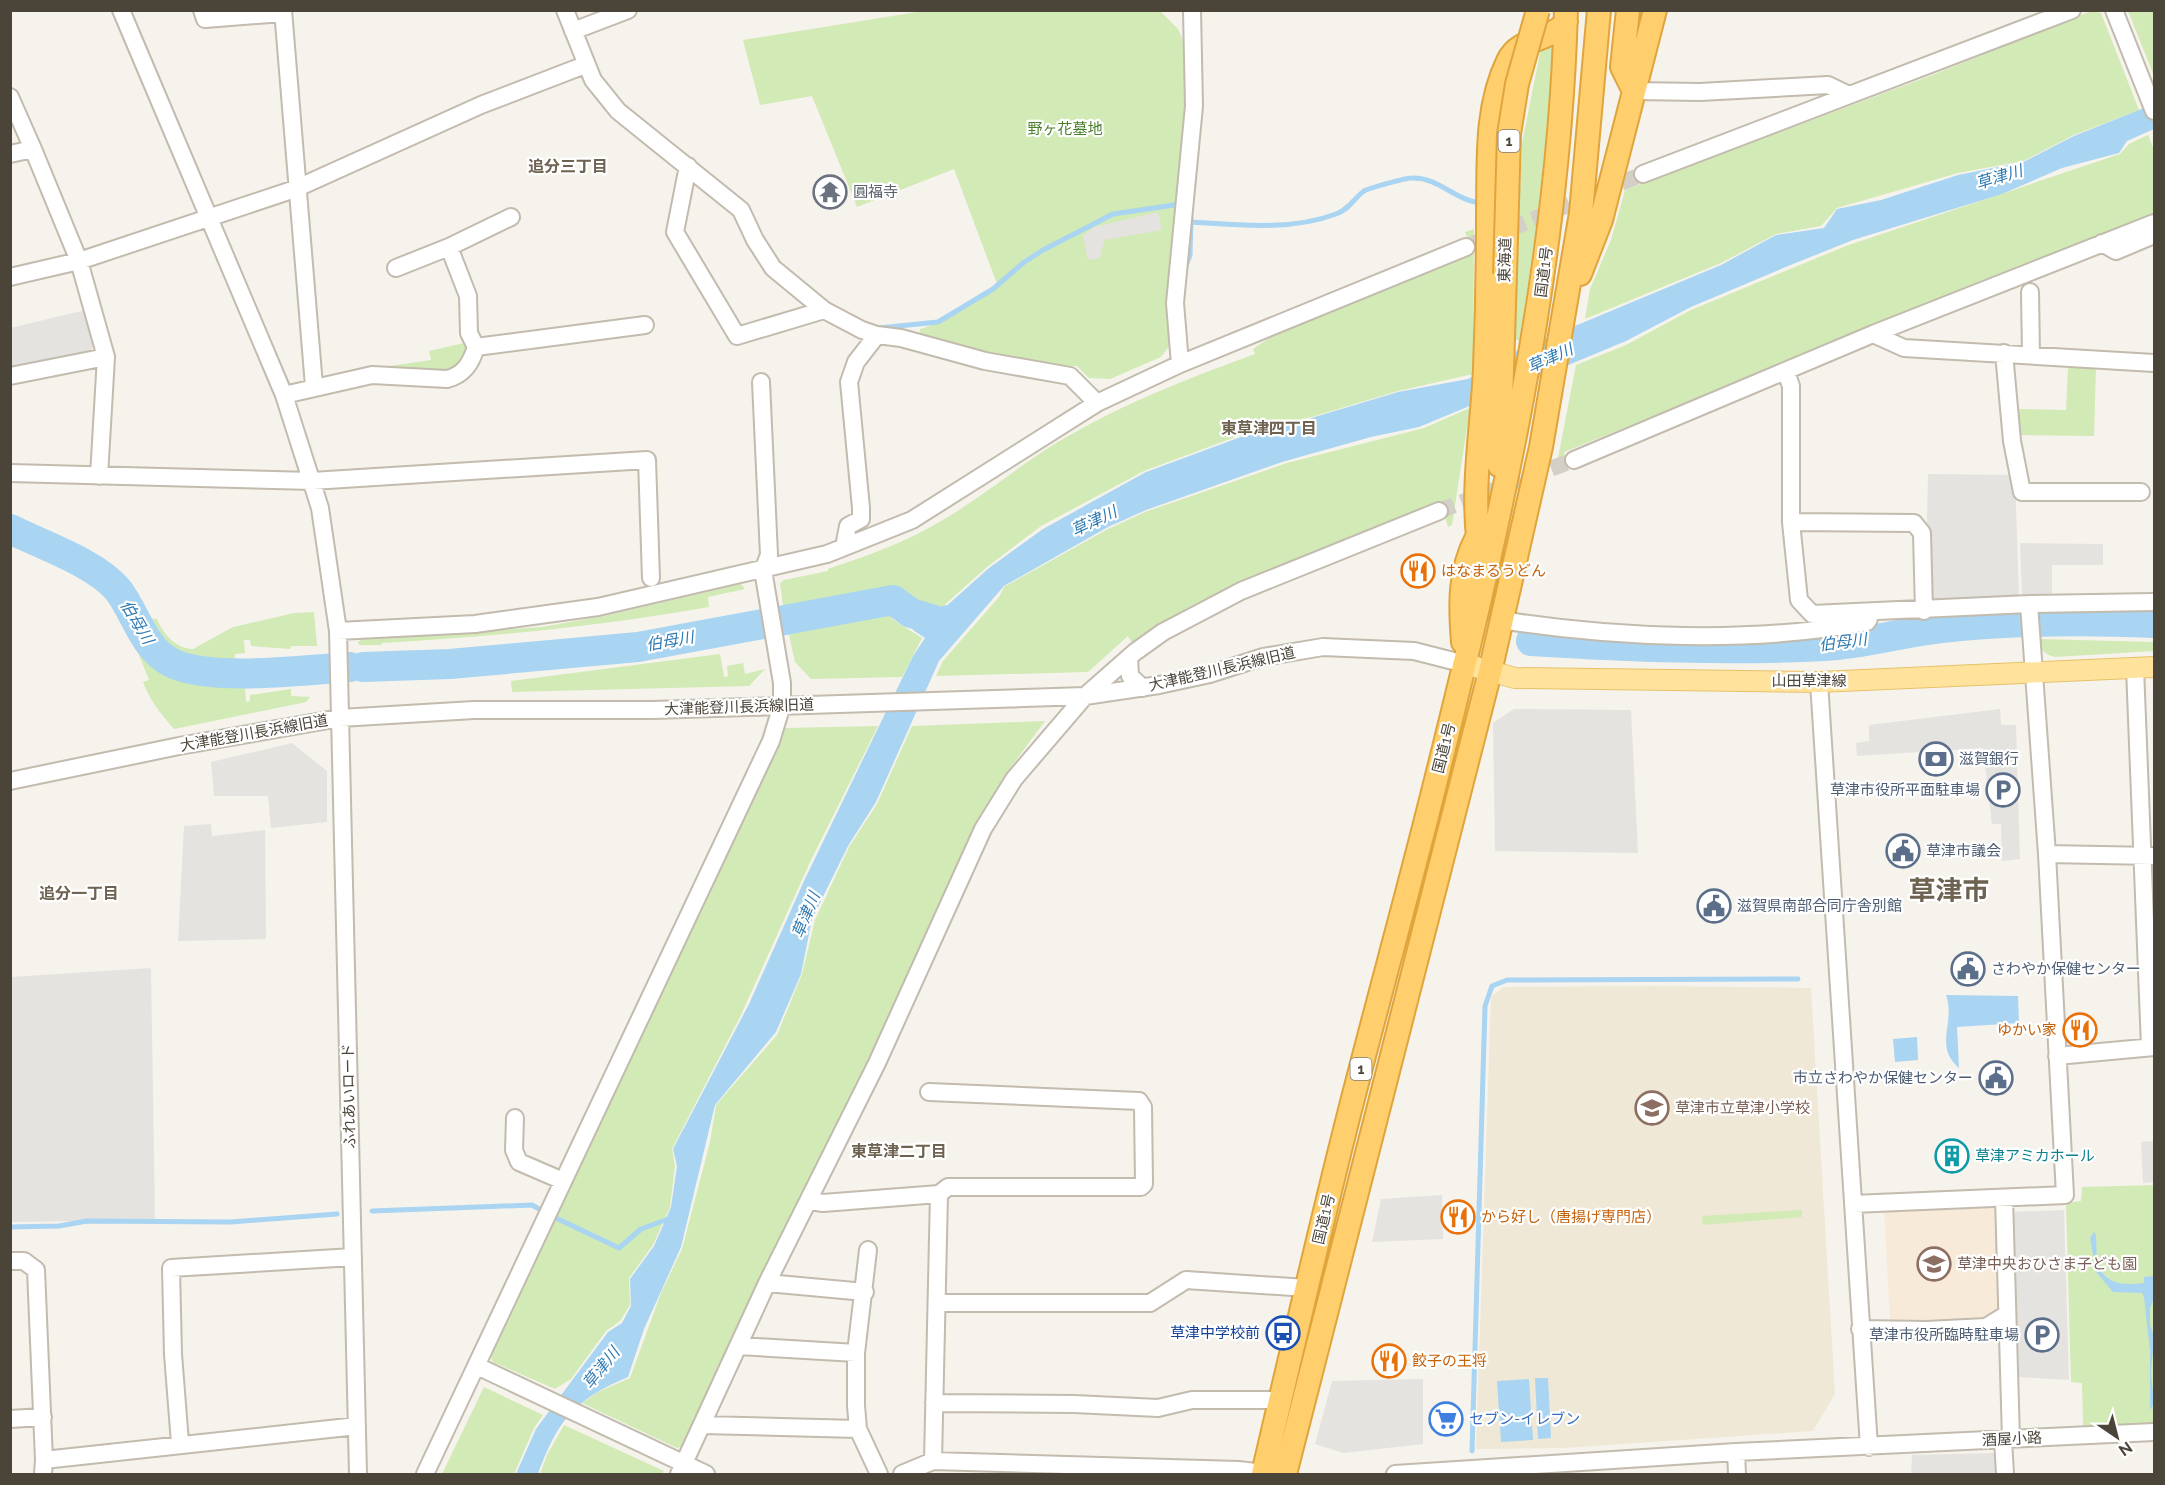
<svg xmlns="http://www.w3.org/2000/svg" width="2165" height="1485" font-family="Raleway,'Noto Sans JP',sans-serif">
  <rect width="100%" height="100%" fill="#f6f3ec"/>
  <path fill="#f7ead8" d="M 1998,1206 L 2001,1307 L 1980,1320 L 1890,1323 L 1884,1208 Z"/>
  <path fill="#efe8d6" d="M 1653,986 L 1811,988 L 1835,1394 L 1813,1431 L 1564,1448 L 1476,1449 L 1491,997 L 1503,987 Z"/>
  <path fill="#d2eab5" d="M 923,11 L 1160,11 L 1178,29 L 1182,38 L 1187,70 L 1170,345 L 1161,357 L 1110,379 L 1089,378 L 1077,366 C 1024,367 971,350 920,338 L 920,329 C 951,320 972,303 997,284 L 954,169 L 857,207 L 812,96 L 760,105 L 743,40 Z
    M 2091,11 L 2101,13 L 2139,110 L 2074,135 L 2023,161 L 1958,173 L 1837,208 L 1821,226 L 1776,234 L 1721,263 L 1585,319 L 1590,289 L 1611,240 L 1625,190 L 1930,76 Z
    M 2128,11 L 2154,11 L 2154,76 Z
    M 1542,43 L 1553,45 C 1547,144 1536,242 1519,340 L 1514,340 L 1522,143 Z
    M 2148,135 L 2154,150 L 2154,215 L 1564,452 L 1568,467 L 1557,463 L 1576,365 L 1626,345 L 1691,310 L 1846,246 L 2120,154 L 2129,144 Z
    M 1474,229 L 1473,374 L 1398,391 L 1308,418 L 1257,429 L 1144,471 L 1041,526 L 987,567 L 941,608 L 911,608 L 895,593 L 784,613 L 780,583 L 784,580 L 828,571 L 828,569 C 867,556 906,542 941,521 C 986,495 1025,460 1070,435 C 1129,401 1192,377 1255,354 L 1253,349 L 1286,327 L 1472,250 L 1465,232 Z
    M 464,343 L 467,355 L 453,369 L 389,370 L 389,366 L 431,360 L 429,351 Z
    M 2068,368 L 2096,368 L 2094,436 L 2021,435 L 2018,409 L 2066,410 Z
    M 1470,408 L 1452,525 L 1448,527 L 1441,502 L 1214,595 L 1189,607 L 1132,643 L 1128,636 L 1088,672 L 936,676 L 943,661 L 999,597 L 1004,587 L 1108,529 L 1145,512 L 1287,463 L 1424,428 Z
    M 741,584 L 745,589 L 708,597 L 709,607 C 600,626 493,637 382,643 L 381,645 L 359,645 L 358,642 L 362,639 L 542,627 L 604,616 Z
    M 871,609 L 890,610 L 892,619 L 922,638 L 902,677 L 811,679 L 795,662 L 786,621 L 813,621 L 823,623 Z
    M 314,612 L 317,646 L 291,646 L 290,649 L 251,646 L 250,640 L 244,640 L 245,653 L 235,654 L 235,659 C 186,658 175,660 147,618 L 157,619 C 163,633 175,649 193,649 L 233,627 L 294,613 Z
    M 2038,639 L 2154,642 L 2154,651 L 2055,657 C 2046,655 2039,650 2038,639 Z
    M 137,650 C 167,685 203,683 245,684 L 246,702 L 250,701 L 250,695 L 291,689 L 291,696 L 310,697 L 306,702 L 174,729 C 161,714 150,701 143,682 L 149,680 Z
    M 720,654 L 724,677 L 728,676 L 727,666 L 743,663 L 745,674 L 765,669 L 749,686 L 512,692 L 511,681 Z
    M 1045,721 L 1008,771 L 978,826 L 685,1446 L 677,1448 L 582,1403 L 598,1392 L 630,1378 L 661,1293 L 682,1249 L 710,1142 L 716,1105 L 777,1035 L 802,974 L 815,920 L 849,847 L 877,804 L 912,726 Z
    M 878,726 L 811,860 L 740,1017 L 672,1149 L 675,1166 L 670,1207 L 653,1245 L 629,1278 L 630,1305 L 620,1321 L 606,1331 L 571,1379 L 555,1389 L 493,1362 L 490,1355 L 785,728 Z
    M 2154,1185 L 2154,1424 L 2083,1425 L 2082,1383 L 2071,1382 L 2066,1203 L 2081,1201 L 2082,1187 Z
    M 1802,1210 L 1802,1217 L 1703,1225 L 1702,1216 Z
    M 484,1387 L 543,1415 L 534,1428 L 514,1474 L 442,1474 Z
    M 564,1425 L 664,1471 L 662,1474 L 540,1474 L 547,1455 Z"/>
  <path fill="#e5e3e0" d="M 1158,212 L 1162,230 L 1104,240 L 1100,258 L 1088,260 L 1083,236 L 1094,227 Z
    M 86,310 L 94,345 L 90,352 L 11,368 L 10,328 Z
    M 1928,474 L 2015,475 L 2019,597 L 1930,603 L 1927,518 Z
    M 2020,543 L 2103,544 L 2103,565 L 2052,565 L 2052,598 L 2022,597 Z
    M 1514,709 L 1631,710 L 1638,853 L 1495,851 L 1493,723 Z
    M 2000,709 L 2001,725 L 2016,725 L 2020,859 L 2002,861 L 2001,824 L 1992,824 L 1983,748 L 1857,756 L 1856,743 L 1869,741 L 1869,725 Z
    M 292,743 L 327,771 L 327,822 L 271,828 L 268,796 L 214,796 L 211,762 Z
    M 211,824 L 212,836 L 265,830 L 266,939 L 178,941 L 184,826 Z
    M 151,968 L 155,1220 L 11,1222 L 11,977 Z
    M 2154,1141 L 2154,1182 L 2143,1183 L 2141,1142 Z
    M 1442,1195 L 1443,1239 L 1372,1242 L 1381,1199 Z
    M 2064,1210 L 2069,1380 L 2017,1377 L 2010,1212 Z
    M 1423,1379 L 1423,1444 L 1343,1453 L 1315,1444 L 1332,1381 Z
    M 1995,1453 L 1998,1474 L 1911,1474 L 1912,1455 Z"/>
  <path fill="#a9d4f2" d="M 2154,104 L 2154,129 L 2127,141 L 2119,153 L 2062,168 L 2002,194 L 1853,240 L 1793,264 L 1691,307 L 1626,341 L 1419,427 L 1371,437 L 1282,462 L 1146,510 L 1108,527 L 1004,586 L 939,661 L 876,802 L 848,846 L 812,919 L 801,974 L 776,1032 L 715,1105 L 681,1247 L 644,1329 L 628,1377 C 574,1400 558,1420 538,1474 L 516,1474 L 536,1429 L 608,1332 L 622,1323 L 631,1306 L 630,1279 L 654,1246 L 671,1207 L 677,1166 L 673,1149 L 749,1004 L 804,881 L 913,656 L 925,638 L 913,630 L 911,613 L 942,610 L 989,568 L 1043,529 L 1146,472 L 1257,431 L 1308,419 L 1398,392 L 1468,379 L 1522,348 L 1721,265 L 1776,235 L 1824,228 L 1837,209 L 1881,200 L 1958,175 L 2023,162 L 2074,136 Z
    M 2082,614 L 2154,615 L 2154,629 L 2040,626 L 2040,616 Z
    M 1946,995 L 2018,996 L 2019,1023 L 1957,1027 L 1959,1068 C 1933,1046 1956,1023 1946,995 Z
    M 1917,1037 L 1918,1060 L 1895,1062 L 1893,1039 Z
    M 2094,1232 L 2096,1235 L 2097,1266 C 2110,1286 2123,1285 2144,1283 L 2144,1277 L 2154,1276 L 2154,1298 L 2150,1308 L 2150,1324 L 2154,1337 L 2151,1373 L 2154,1403 L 2150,1410 L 2150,1351 L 2144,1297 L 2142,1293 L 2113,1292 L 2096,1272 L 2090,1238 Z
    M 1535,1378 L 1548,1378 L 1551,1438 L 1538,1439 Z
    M 1529,1379 L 1533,1440 L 1501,1442 L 1497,1381 Z"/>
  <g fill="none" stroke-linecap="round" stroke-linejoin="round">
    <path stroke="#a9d4f2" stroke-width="5" d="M 1191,222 C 1239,225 1291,231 1336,214 C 1350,209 1354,198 1364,191 C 1369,188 1406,178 1412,178 C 1437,177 1453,198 1475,202
      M 1185,268 L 1190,255 L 1191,218
      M 879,328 L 938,322 L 993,289 L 1023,263 L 1043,250 L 1113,214 L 1181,204
      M 372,1211 L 532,1205 L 539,1209
      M 556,1218 L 619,1248 L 641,1229 L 671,1218
      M 10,1227 L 59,1226 L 87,1221 L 231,1222 L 337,1214
      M 1472,1451 L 1485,1006 L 1492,986 L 1507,980 L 1798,979"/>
    <path stroke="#a9d4f2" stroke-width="30" d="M 10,529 C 42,545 96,563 118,590 C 136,613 143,649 172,663 C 212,682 304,670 350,667
      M 1531,641 C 1629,647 1727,651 1825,646 C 1864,644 1903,632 1942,628 C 2013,620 2083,620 2154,623
      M 363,667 L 450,664 L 638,647 L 893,600 L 911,613 L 944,623 L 948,620"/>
    <path stroke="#d4d0c8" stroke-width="16" stroke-dasharray="16 8" stroke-linecap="butt" d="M 1466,247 L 1643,174
      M 1439,511 L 1574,460"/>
    <defs>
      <path id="minor" d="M 121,10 L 284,395 L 320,508 L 338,631 L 358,1474
        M 202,10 L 205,19 L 283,13
        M 283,10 L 314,386
        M 565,10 L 593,80 L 618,111 L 741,210 L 755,240 L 773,268 L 824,310 L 862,330 L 877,335 L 901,338 L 985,361 L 1070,376 L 1097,403
        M 2114,10 L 2154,111
        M 573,31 L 628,10
        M 1634,91 L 1700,92 L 1828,85 L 1849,95
        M 10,97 L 33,149 L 10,154
        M 33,149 L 79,261 L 106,357 L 99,476
        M 688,166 L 675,232 L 737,336 L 824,310
        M 1643,174 L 2072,10
        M 2102,243 L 2116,251 L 2154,235
        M 449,247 L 468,296 L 469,333 L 476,347
        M 396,268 L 449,247 L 511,217
        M 10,277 L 79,261 L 295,189 L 481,105 L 585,65
        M 2030,292 L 2031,355
        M 1873,334 L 1904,348 L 2154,363
        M 2004,353 L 2012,441 L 2022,492 L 2141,492
        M 1180,364 L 1175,303 L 1194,106 L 1192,10
        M 1786,372 L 1791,386 L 1791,522 L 1799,600 L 1812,614 L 2029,604 L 2154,602
        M 10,376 L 106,357
        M 284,395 L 372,375 L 447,379 C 464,375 471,363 476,347 L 645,325
        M 1574,460 L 1873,334 L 2154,223
        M 10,473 L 312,481 L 647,460 L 651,578
        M 1791,522 L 1914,523 L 1922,533 L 1924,611
        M 844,547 L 848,526 L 861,519 L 861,508 L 849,382 L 856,362 L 877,335
        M 1501,620 C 1615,638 1753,644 1867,622 L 1869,619
        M 338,631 L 475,624 L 598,607 L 827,554 L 912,520 L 1097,403 L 1180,364 L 1466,247
        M 1129,657 L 1130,676 L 1143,688
        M 2135,668 L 2150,1047
        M 1819,682 L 1869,1447
        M 10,781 L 179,746 L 340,718 L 474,710 L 653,710 L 1085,696 L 1159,685 L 1210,674 L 1263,657 L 1323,647 L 1414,651 L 1465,664
        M 2047,854 L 2154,856
        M 2057,1056 L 2154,1047
        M 515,1118 L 514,1150 L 519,1162 L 563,1181
        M 2004,1198 L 2011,1439
        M 810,1201 L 823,1203 L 939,1194 L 948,1187 L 1141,1187 L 1144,1184 L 1143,1107 L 1139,1101 L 929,1092
        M 1853,1204 L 2065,1195 L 2047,854 L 2029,604
        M 868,1250 L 856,1353 L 856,1406 L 858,1429 L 879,1474
        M 10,1261 L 24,1261 L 36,1270 L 44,1460
        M 767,1283 L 865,1292
        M 938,1303 L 1150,1303 L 1186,1280 L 1307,1288
        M 1860,1329 L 1927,1330 L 1986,1327 L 2007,1314
        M 739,1346 L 856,1353
        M 477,1366 L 706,1474
        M 934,1403 L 1074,1404 L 1158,1408 L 1192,1400 L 1280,1400
        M 10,1419 L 43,1417
        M 703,1425 L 858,1429
        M 2003,1440 L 2005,1474
        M 180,1443 L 173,1354 L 171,1268 L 353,1257
        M 1736,1452 L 1737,1474
        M 933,1461 L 939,1194
        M 43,1474 L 44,1460 L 357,1426
        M 425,1474 L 771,741 L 782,705 L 782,683 L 763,570 L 769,555 L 761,382
        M 679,1474 L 767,1283 L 877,1063 L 983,829 L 1014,779 L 1085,696 L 1135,652 L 1163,632 L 1241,591 L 1439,511
        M 902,1474 L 933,1461 L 1238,1470 L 1274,1474
        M 1395,1474 L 1736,1452 L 2154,1432"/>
      <path id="major" d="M 1465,664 L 1515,678 L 1819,682 L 2154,667"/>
      <path id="highway" d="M 1628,10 L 1622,67 L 1634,91
        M 1580,274 L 1601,220 L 1655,10
        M 1499,465 L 1505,274
        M 1483,568 C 1468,501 1482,436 1485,368 C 1487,317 1488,265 1488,214 C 1489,163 1485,108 1508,61 C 1519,37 1550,42 1566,22
        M 1463,642 C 1460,605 1459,571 1477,537
        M 1263,1474 C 1289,1362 1315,1250 1343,1138 C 1372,1021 1405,905 1434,788 C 1498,532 1559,275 1566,10
        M 1285,1474 L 1490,672 L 1541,447 L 1581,213 L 1599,10"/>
    </defs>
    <use href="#minor" stroke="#c2bbae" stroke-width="20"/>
    <use href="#major" stroke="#e6c16a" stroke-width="22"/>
    <use href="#highway" stroke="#e0a43c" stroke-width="26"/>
    <use href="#minor" stroke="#fff" stroke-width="16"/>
    <use href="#major" stroke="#ffe39c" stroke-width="20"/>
    <use href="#highway" stroke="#ffcf6e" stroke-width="22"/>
    <defs>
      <path id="highway-bridge" d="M 1505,274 L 1509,134 L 1517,84 L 1538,10"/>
    </defs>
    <use href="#highway-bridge" stroke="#e0a43c" stroke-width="26" stroke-linecap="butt"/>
    <use href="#highway-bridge" stroke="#ffcf6e" stroke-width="22"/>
  </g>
  <defs>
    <symbol id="temple-ring" viewBox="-11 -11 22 22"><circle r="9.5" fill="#fff" stroke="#6b7280" stroke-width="1.5"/><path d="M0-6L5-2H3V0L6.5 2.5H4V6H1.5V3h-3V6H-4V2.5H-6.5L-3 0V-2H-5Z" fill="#6b7280"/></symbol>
    <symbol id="restaurant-ring" viewBox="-11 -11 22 22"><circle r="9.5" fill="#fff" stroke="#e8710a" stroke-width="1.5"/><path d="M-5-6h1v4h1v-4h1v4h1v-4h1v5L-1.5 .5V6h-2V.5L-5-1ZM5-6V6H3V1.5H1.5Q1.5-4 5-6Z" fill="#e8710a"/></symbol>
    <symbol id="bank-ring" viewBox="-11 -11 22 22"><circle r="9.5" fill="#fff" stroke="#5c6f8a" stroke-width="1.5"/><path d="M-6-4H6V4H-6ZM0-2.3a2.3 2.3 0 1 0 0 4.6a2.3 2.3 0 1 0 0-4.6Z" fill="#5c6f8a"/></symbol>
    <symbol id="parking-ring" viewBox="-11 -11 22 22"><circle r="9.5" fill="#fff" stroke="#5c6f8a" stroke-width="1.5"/><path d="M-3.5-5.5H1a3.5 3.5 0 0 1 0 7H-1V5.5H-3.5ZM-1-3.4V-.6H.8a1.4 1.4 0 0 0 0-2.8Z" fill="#5c6f8a"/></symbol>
    <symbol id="civic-ring" viewBox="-11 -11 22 22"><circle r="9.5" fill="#fff" stroke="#5c6f8a" stroke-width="1.5"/><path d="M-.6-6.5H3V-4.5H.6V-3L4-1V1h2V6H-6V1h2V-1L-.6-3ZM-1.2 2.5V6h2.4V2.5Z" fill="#5c6f8a"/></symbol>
    <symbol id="school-ring" viewBox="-11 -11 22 22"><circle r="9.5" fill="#fff" stroke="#8d6e63" stroke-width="1.5"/><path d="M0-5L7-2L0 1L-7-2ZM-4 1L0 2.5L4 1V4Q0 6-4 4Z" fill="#8d6e63"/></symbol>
    <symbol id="building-ring" viewBox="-11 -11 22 22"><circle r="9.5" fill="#fff" stroke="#0f9aa8" stroke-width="1.5"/><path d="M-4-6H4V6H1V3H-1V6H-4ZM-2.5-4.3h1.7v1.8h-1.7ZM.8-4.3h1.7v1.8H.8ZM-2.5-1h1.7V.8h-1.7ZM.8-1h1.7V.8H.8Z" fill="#0f9aa8"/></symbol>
    <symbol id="bus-ring" viewBox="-11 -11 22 22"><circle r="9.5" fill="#fff" stroke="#1a4fb4" stroke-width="1.5"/><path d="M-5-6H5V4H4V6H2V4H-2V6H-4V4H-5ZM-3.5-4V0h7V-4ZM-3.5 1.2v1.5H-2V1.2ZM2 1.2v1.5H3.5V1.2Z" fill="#1a4fb4"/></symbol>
    <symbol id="supermarket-ring" viewBox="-11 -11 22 22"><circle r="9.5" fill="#fff" stroke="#3f7fe0" stroke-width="1.5"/><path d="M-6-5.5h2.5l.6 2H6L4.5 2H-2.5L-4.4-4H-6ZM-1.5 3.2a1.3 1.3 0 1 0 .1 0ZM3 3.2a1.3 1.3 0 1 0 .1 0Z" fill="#3f7fe0"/></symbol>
  </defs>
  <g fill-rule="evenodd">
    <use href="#temple-ring" x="811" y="173" width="38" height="38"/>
    <use href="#restaurant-ring" x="1399" y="552" width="38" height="38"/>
    <use href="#bank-ring" x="1917" y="740" width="38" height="38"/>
    <use href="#parking-ring" x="1984" y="771" width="38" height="38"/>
    <use href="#civic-ring" x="1884" y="832" width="38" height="38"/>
    <use href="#civic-ring" x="1695" y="887" width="38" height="38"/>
    <use href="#civic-ring" x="1949" y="950" width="38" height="38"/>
    <use href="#restaurant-ring" x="2061" y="1011" width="38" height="38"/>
    <use href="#civic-ring" x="1977" y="1059" width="38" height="38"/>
    <use href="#school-ring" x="1633" y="1089" width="38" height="38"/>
    <use href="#building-ring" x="1933" y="1137" width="38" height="38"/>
    <use href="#restaurant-ring" x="1439" y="1198" width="38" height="38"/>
    <use href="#school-ring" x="1915" y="1245" width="38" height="38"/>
    <use href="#bus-ring" x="1264" y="1314" width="38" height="38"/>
    <use href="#parking-ring" x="2023" y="1316" width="38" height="38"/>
    <use href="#restaurant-ring" x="1370" y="1342" width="38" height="38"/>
    <use href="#supermarket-ring" x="1427" y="1400" width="38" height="38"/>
  </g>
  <g text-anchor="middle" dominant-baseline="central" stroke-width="4.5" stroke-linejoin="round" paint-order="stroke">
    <g fill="#fff" stroke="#817c74" stroke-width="1.5">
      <rect x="1498.5" y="130" width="21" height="22" rx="4.5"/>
      <rect x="1350.5" y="1058" width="21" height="22" rx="4.5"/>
    </g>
    <g font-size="14" font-weight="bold" fill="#4b4439">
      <text x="1509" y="141">1</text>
      <text x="1361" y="1069">1</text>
    </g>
    <g font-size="15" fill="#4a7f2a" stroke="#fff">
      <text x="1065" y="129">野ヶ花墓地</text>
    </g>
    <g font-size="15" fill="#5b616d" stroke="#fff" text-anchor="start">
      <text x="853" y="192">圓福寺</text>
    </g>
    <g font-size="15" fill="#4b4439" stroke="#fff">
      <text transform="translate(1505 260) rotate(-89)">東海道</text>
      <text transform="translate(1544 272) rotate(-83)">国道1号</text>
      <text transform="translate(1222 669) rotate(-13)">大津能登川長浜線旧道</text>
      <text x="1809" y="681">山田草津線</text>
      <text transform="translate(739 707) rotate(-2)">大津能登川長浜線旧道</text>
      <text transform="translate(254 733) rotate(-10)">大津能登川長浜線旧道</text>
      <text transform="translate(1444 748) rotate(-76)">国道1号</text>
      <text transform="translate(349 1096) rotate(-91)">ふれあいロード</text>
      <text transform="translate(1324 1219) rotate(-77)">国道1号</text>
      <text transform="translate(2012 1439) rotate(-3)">酒屋小路</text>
    </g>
    <g font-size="15" fill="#c56008" stroke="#fff" text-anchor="start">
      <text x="1441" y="571">はなまるうどん</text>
      <text x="2057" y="1030" text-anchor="end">ゆかい家</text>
      <text x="1481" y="1217">から好し（唐揚げ専門店）</text>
      <text x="1412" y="1361">餃子の王将</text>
    </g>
    <g font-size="15" fill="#4e5e75" stroke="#fff" text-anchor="start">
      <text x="1959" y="759">滋賀銀行</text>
      <text x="1980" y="790" text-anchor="end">草津市役所平面駐車場</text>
      <text x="1926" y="851">草津市議会</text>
      <text x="1737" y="906">滋賀県南部合同庁舎別館</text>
      <text x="1991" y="969">さわやか保健センター</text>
      <text x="1973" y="1078" text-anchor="end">市立さわやか保健センター</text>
      <text x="2019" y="1335" text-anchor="end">草津市役所臨時駐車場</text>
    </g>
    <g font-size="15" fill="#785e54" stroke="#fff" text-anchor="start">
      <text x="1675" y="1108">草津市立草津小学校</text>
      <text x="1957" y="1264">草津中央おひさま子ども園</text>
    </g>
    <g font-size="15" fill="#0d838f" stroke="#fff" text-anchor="start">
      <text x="1975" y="1156">草津アミカホール</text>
    </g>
    <g font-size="15" fill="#164399" stroke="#fff" text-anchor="end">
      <text x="1260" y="1333">草津中学校前</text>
    </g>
    <g font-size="15" fill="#366cbe" stroke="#fff" text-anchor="start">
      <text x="1469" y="1419">セブン-イレブン</text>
    </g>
    <g font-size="16" font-weight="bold" fill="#6e6250" stroke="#fff">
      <text x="568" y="166">追分三丁目</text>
      <text x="1269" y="428">東草津四丁目</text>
      <text x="79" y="893">追分一丁目</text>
      <text x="899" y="1151">東草津二丁目</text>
    </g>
    <g font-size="16" font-style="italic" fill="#2e7ab2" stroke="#fff">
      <text transform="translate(1999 177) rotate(-17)">草津川</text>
      <text transform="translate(1550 358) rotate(-24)">草津川</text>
      <text transform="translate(1094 521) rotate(-25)">草津川</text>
      <text transform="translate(137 622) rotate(59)">伯母川</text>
      <text transform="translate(670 641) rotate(-10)">伯母川</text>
      <text transform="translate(1843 642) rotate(-7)">伯母川</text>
      <text transform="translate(806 915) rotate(-68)">草津川</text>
      <text transform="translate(601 1368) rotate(-51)">草津川</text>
    </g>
    <g font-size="27" font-weight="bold" fill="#6e6250" stroke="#fff">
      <text x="1949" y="890">草津市</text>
    </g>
  </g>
  <rect width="2165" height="1485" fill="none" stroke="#4b4439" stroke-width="24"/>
  <g transform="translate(2117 1437) rotate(145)" stroke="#ffffff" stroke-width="4.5" paint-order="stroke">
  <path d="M0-4.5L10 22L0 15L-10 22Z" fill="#4b4439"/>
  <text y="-9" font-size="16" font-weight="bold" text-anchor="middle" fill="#4b4439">N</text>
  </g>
</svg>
